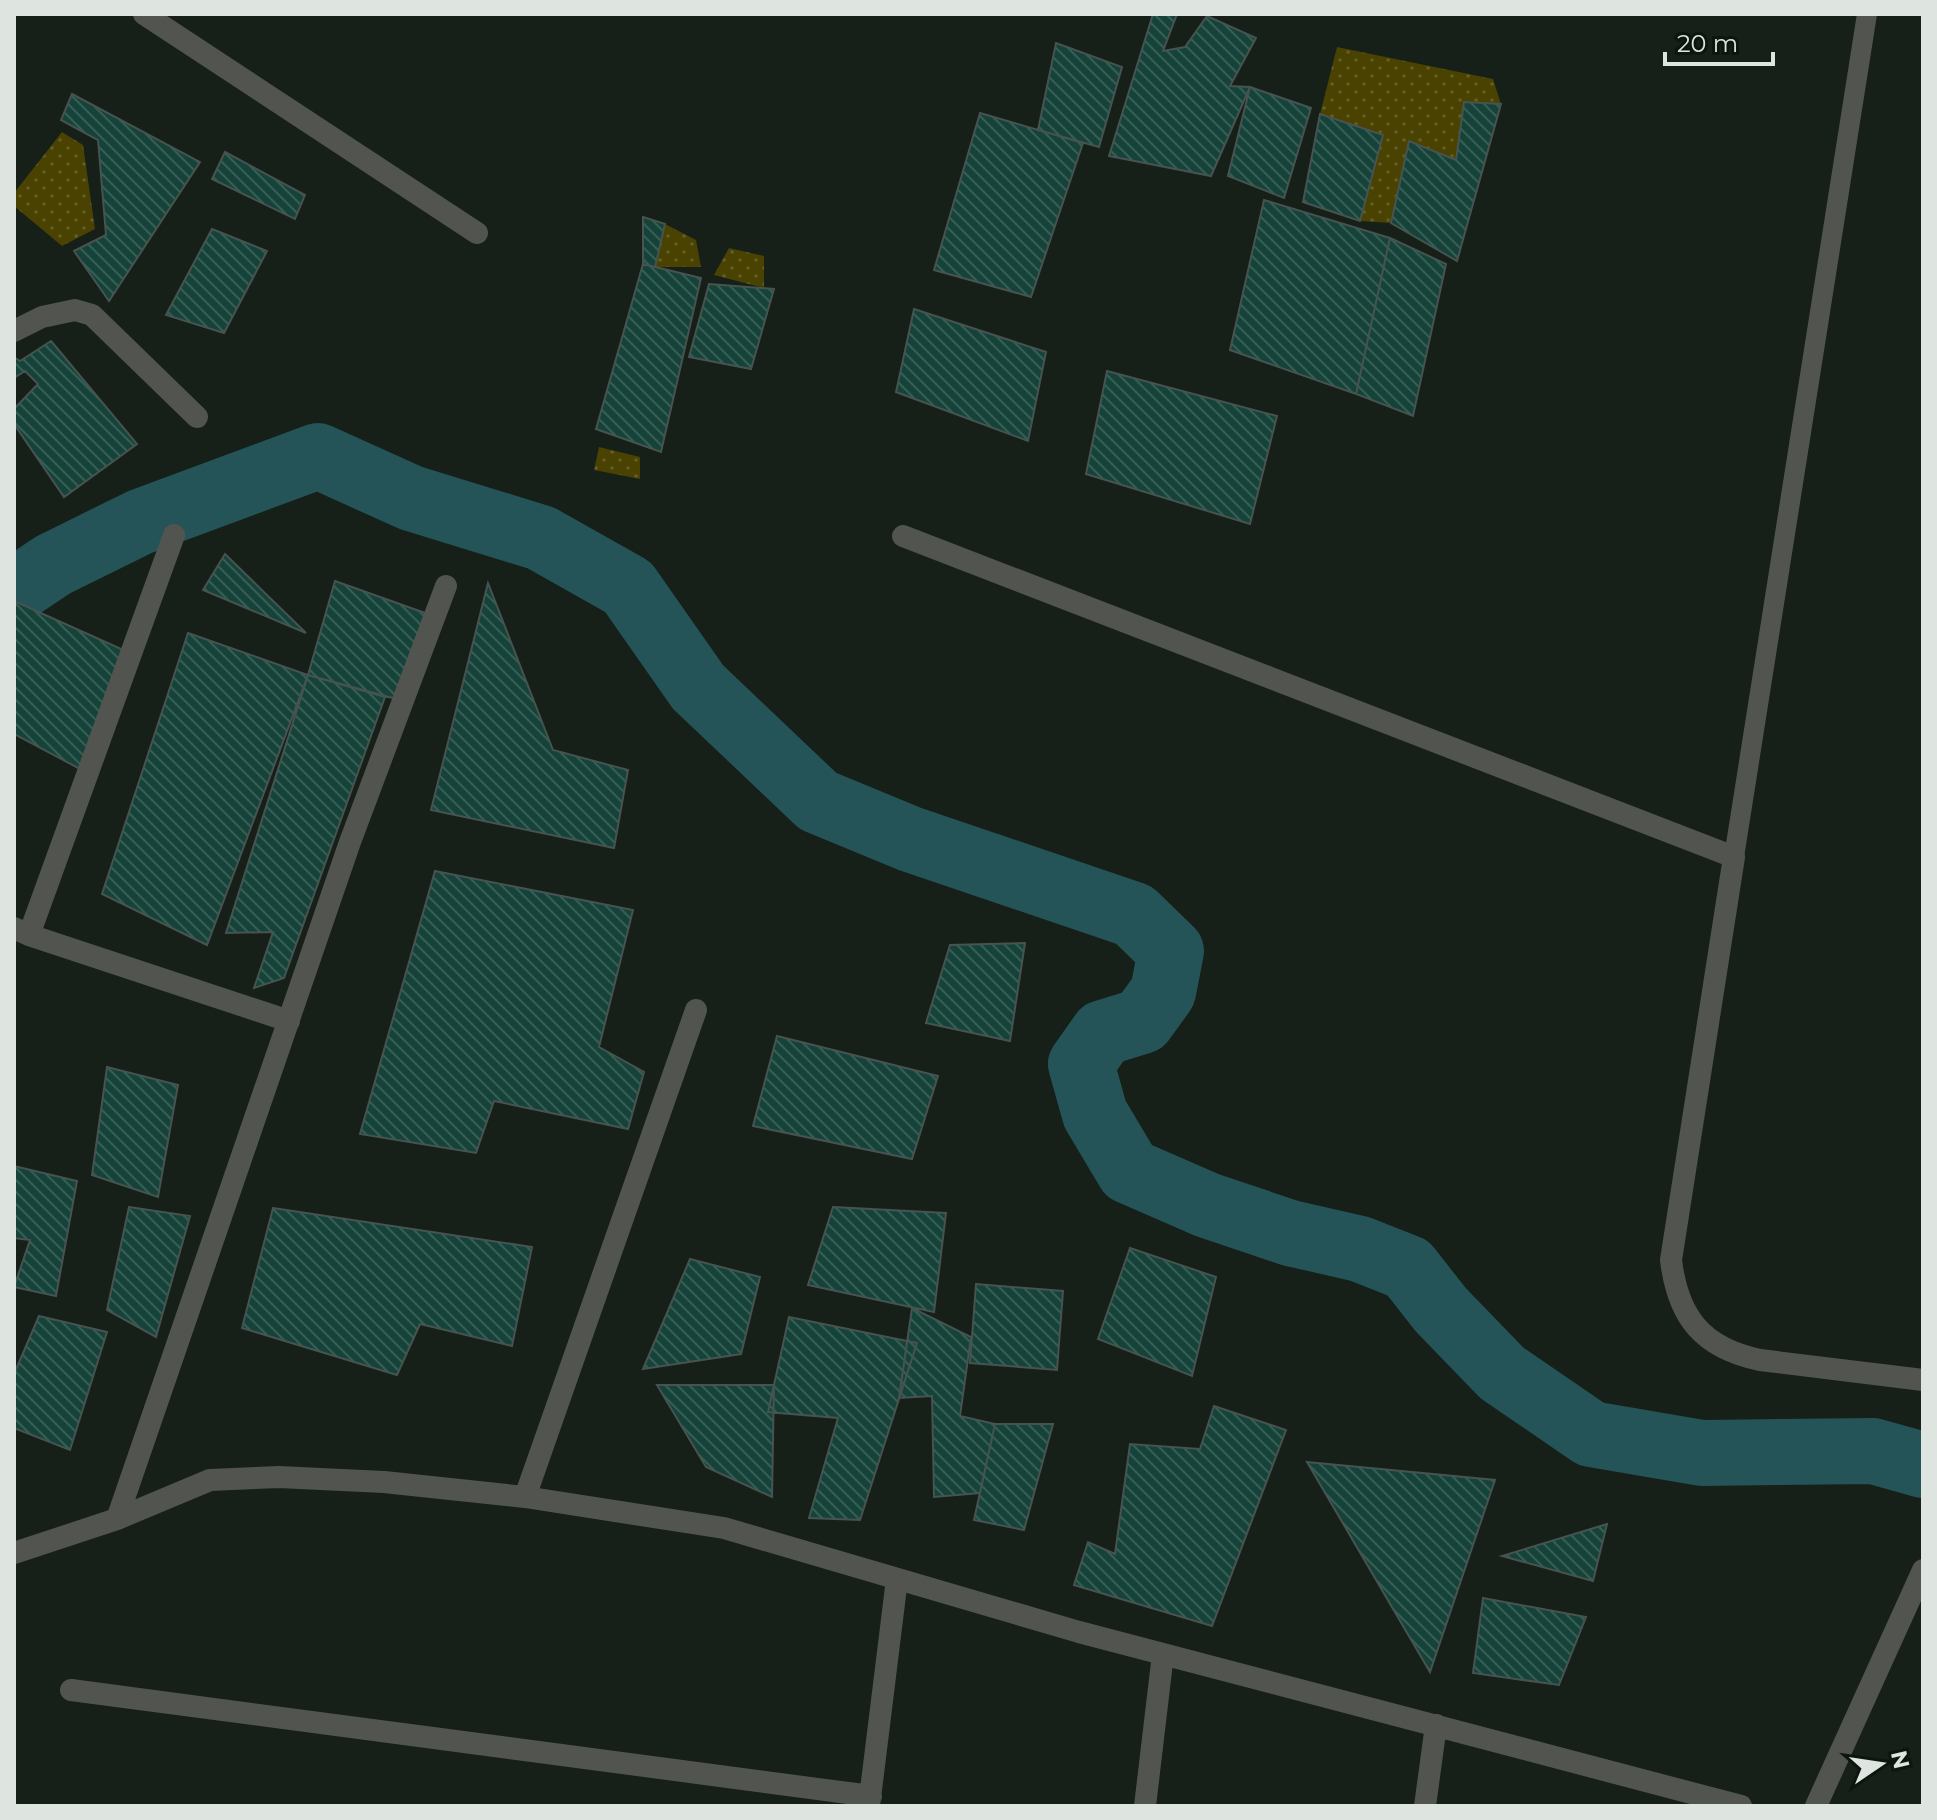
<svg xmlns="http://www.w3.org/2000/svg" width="1937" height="1820" font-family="Montserrat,sans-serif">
  <defs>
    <pattern id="grass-dots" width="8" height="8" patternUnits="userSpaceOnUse" patternTransform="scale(2)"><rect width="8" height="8" fill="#494201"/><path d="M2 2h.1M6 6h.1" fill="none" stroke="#635d26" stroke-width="1.8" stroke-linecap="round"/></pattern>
    <pattern id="building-back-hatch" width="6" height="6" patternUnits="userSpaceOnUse" patternTransform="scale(2)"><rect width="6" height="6" fill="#164339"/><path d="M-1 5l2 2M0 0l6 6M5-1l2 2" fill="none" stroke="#375e55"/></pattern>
  </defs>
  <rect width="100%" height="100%" fill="#161f18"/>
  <path fill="url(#grass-dots)" d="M 1337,47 L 1493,79 L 1501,104 L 1464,102 L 1456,160 L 1410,142 L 1391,223 L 1360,221 L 1382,135 L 1320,114 Z
    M 62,132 L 83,145 L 95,229 L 62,246 L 14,206 L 14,193 Z
    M 665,224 L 696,240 L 701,267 L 655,267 Z
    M 729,248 L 764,256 L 764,288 L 714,275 Z
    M 599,447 L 640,457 L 640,479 L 594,470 Z"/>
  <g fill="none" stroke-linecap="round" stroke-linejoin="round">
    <path stroke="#245457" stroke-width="66" d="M 14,591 L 53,565 L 140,522 L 318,456 L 411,498 L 541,538 L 628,587 L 698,687 L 818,801 L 910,839 L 1134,915 L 1171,951 L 1163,992 L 1142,1021 L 1103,1033 L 1081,1064 L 1095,1114 L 1129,1171 L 1207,1205 L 1290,1233 L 1360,1249 L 1408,1268 L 1441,1310 L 1502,1373 L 1591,1434 L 1702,1453 L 1873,1451 L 1923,1465"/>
  </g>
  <path fill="url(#building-back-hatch)" stroke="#465350" stroke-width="2" d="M 1153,14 L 1177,14 L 1163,51 L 1185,47 L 1207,16 L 1256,38 L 1230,86 L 1250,87 L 1211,176 L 1109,156 Z
    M 1056,43 L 1122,67 L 1099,147 L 1038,130 Z
    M 1250,87 L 1311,108 L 1284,198 L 1228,176 Z
    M 72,94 L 200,162 L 109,301 L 74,251 L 106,235 L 98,140 L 61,120 Z
    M 1464,102 L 1501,104 L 1457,261 L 1391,223 L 1409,141 L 1456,160 Z
    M 980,113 L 1083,143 L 1031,297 L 934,270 Z
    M 1320,114 L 1383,135 L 1360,221 L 1303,202 Z
    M 225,152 L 305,195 L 295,219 L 212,179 Z
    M 1264,200 L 1390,238 L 1356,394 L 1230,350 Z
    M 643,217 L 665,224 L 655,267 L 643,264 Z
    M 212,229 L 267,251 L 224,333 L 166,315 Z
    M 1390,238 L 1446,264 L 1413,416 L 1356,394 Z
    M 643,264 L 701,278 L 661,452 L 596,429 Z
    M 709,284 L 774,289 L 751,369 L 689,357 Z
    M 914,309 L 1046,352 L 1028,441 L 896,392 Z
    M 51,341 L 137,444 L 64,497 L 14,424 L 14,409 L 38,384 L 25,371 L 14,378 L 14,357 L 20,361 Z
    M 1107,371 L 1277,416 L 1250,524 L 1086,474 Z
    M 225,554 L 306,633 L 203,590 Z
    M 335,581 L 425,613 L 400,700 L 308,675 Z
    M 488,583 L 553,750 L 628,770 L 614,848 L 431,810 Z
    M 14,601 L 128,652 L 82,770 L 14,734 Z
    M 188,633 L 308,675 L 207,945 L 102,894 Z
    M 308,675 L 385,697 L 284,978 L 254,988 L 273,932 L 226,933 Z
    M 435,871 L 633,910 L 599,1047 L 644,1072 L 628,1129 L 494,1101 L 476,1153 L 360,1134 Z
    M 1025,943 L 1010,1041 L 926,1023 L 950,945 Z
    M 777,1036 L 938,1076 L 912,1159 L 753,1126 Z
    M 107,1067 L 178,1085 L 158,1197 L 92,1175 Z
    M 14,1166 L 77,1181 L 56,1296 L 14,1287 L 30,1240 L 14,1238 Z
    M 129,1207 L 190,1216 L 156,1337 L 107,1310 Z
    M 833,1207 L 946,1213 L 934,1312 L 808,1285 Z
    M 273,1208 L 532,1247 L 512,1346 L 420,1324 L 397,1375 L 242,1328 Z
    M 1130,1248 L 1216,1277 L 1192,1376 L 1098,1339 Z
    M 690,1259 L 760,1277 L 741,1354 L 643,1369 Z
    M 976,1284 L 1063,1291 L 1057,1370 L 970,1363 Z
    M 912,1308 L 971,1337 L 960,1416 L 995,1424 L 980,1493 L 934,1497 L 932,1396 L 899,1398 Z
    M 39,1316 L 107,1332 L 70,1450 L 14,1428 L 14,1374 Z
    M 789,1317 L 917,1343 L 860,1520 L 809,1518 L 838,1418 L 768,1412 Z
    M 657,1385 L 774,1385 L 772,1497 L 706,1467 Z
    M 1214,1406 L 1286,1430 L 1212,1626 L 1074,1585 L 1088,1542 L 1115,1554 L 1130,1444 L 1200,1449 Z
    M 995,1424 L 1053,1424 L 1024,1530 L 974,1520 Z
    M 1307,1462 L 1495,1480 L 1430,1672 Z
    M 1607,1524 L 1593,1581 L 1502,1556 Z
    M 1483,1598 L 1586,1617 L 1559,1685 L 1473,1673 Z"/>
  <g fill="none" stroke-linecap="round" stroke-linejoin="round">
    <path stroke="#525450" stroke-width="20" d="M 1734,857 L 1867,14"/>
    <path stroke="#525450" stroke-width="22" d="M 144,14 L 477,233
      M 14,331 L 42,317 L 75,310 L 92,315 L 197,417
      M 903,536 L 1734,857 L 1671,1260 C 1678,1318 1703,1348 1760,1360 L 1923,1380
      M 14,928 L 29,935 L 289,1021
      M 29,935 L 174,535
      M 525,1497 L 696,1010
      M 117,1519 L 350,842 L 446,586
      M 14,1553 L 117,1519 L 210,1480 L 279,1477 L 384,1482 L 525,1497 L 724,1528 L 1079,1632 L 1741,1806
      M 71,1690 L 871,1796
      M 869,1806 L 897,1579
      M 1145,1806 L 1163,1654
      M 1425,1806 L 1436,1725
      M 1816,1806 L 1923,1570"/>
  </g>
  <rect width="1937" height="1820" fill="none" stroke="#dee4e0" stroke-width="32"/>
  <g transform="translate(1881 1764) rotate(77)" stroke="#0d150f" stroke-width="6" paint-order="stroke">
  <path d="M0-6L14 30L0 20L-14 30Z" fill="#dee4e0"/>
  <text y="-12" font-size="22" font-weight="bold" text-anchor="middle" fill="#dee4e0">N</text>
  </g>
  <path d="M1665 52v12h108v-12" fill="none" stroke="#dee4e0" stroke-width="4"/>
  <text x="1677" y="52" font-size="24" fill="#dee4e0" stroke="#0d150f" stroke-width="6" paint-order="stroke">20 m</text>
</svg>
